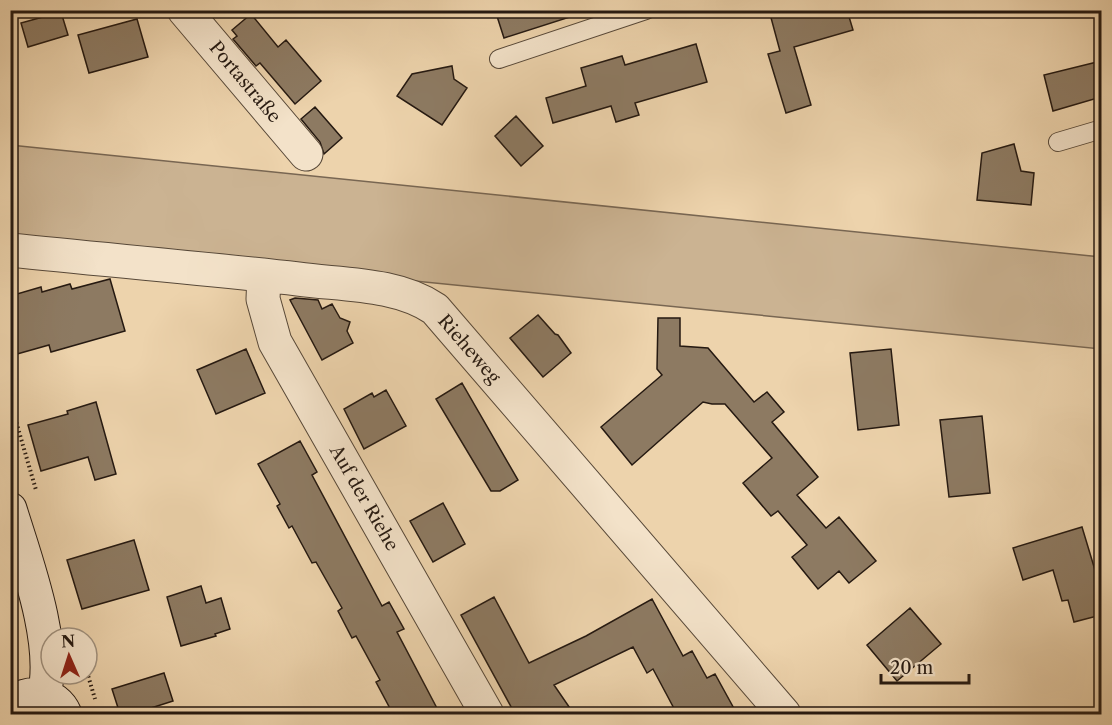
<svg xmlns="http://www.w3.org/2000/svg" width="1112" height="725" font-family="'Libre Caslon Text',serif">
  <rect width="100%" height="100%" fill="#edd3ac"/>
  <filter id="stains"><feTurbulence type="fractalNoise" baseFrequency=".00333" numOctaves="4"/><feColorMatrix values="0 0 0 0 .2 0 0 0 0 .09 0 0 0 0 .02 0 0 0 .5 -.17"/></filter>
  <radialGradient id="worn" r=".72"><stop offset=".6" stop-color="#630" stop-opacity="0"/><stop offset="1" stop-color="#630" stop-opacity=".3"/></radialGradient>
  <path fill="#cbb392" stroke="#786652" stroke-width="1.5" d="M 10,145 L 1101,257 L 1101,349 L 11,241 Z"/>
  <path fill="#8d7a62" stroke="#251911" stroke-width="1.5" d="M 495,10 L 573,10 L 573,16 L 504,38 Z
    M 783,10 L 847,10 L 853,30 L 794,47 L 811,105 L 786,113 L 768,54 L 780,51 L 770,14 Z
    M 61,12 L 68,35 L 28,47 L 21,23 Z
    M 251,14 L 278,47 L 286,40 L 321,81 L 295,104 L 260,63 L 256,66 L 233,39 L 237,36 L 232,30 Z
    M 137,19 L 148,57 L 89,73 L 78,35 Z
    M 696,44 L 707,82 L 635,103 L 639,115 L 616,122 L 611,106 L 553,123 L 546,98 L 586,86 L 581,68 L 622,56 L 625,65 Z
    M 1101,61 L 1101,97 L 1053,111 L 1044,75 Z
    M 452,66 L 454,79 L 467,88 L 442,125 L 397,96 L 412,74 Z
    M 315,107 L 342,138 L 324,154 L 320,142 L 301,119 Z
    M 516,116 L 543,146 L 521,166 L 495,136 Z
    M 1014,144 L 1021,171 L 1034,173 L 1031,205 L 977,200 L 982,153 Z
    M 110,279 L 125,331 L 51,352 L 49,345 L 10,356 L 10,296 L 41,287 L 42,292 L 70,284 L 72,289 Z
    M 295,298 L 318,300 L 322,309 L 332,304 L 340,318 L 350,322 L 347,331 L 353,343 L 322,360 L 290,300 Z
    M 538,315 L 555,334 L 558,335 L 571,353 L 543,377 L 510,338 Z
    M 658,318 L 680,318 L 680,346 L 708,348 L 754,402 L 767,392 L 784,412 L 772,422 L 818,477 L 797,495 L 826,528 L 839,517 L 876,561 L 849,583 L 839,571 L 818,589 L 792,557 L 807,545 L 778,511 L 771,516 L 743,483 L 772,458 L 725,404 L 712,404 L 703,402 L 632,465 L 601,427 L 662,375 L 657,369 Z
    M 246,349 L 265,393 L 216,414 L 197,370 Z
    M 891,349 L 899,425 L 858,430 L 850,353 Z
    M 462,383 L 518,480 L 500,491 L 491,491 L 436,399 Z
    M 386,390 L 406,426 L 364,449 L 344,409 L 372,393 L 374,397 Z
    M 96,402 L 116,474 L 95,480 L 88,457 L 41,471 L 28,425 L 68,414 L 67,411 Z
    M 982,416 L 990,493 L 949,497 L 940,420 Z
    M 300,441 L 317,472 L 312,475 L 382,606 L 389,602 L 404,629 L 397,632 L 440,714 L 393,714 L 376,682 L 380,680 L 356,636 L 352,638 L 338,611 L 342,608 L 316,562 L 312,563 L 292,526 L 289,528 L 277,506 L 280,504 L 258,464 Z
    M 443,503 L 465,544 L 433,562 L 410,521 Z
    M 1082,527 L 1101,590 L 1095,591 L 1101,615 L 1074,622 L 1068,600 L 1062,601 L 1053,570 L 1023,580 L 1013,548 Z
    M 134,540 L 149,590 L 82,609 L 67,560 Z
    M 201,586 L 206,603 L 221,598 L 230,629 L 215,634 L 216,636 L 181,646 L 167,597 Z
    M 494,597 L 529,663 L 586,636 L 652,599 L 683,656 L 692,651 L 707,678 L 715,674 L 737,714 L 677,714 L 653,669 L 647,673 L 633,647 L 554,685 L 574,714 L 515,714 L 461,615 Z
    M 910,608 L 941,644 L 897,681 L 867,645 Z
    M 164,673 L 173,701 L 151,708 L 153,714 L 120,714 L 112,689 Z"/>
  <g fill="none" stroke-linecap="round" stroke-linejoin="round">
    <defs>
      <path id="service" d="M 499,59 L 646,10
        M 1058,142 L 1102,129"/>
      <path id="minor" d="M 184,10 L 306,154
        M 10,250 C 106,260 202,268 298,279 C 342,285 397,283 435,309 L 784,714
        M 264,275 L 263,299 L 275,342 L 487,714"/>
      <path id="secondary" d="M 10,509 C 26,561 57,643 44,695
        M 10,705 C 27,688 56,692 65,714"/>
    </defs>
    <use href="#service" stroke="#574838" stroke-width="20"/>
    <use href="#minor" stroke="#574838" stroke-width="35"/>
    <use href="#secondary" stroke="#251911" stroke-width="35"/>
    <path stroke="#251911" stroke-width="4" stroke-dasharray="1.5 3" stroke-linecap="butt" d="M 10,401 L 36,490
      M 87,672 L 95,699"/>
    <use href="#service" stroke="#f3e2c9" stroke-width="18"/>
    <use href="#minor" stroke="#f3e2c9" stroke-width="33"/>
    <use href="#secondary" stroke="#f3e2c9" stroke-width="33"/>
  </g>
  <g text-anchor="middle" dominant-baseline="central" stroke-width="5" stroke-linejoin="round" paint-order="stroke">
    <g font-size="18" fill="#251911" stroke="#f3e2c9">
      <text transform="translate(245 82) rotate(50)">Portastraße</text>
      <text transform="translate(469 349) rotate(49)">Rieheweg</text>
      <text transform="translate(364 498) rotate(60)">Auf der Riehe</text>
    </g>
  </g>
  <rect width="1112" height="725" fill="none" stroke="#edd3ac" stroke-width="36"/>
  <rect x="12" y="12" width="1088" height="701" fill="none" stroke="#251911" stroke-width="3"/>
  <rect x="18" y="18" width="1076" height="689" fill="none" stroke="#251911" stroke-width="1.5"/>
  <g transform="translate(69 656) rotate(357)"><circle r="28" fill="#f3e2c9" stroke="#a1927f" stroke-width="1.5"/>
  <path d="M0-4.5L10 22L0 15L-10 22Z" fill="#8f2418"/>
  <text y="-9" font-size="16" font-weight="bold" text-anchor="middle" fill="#251911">N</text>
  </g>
  <path d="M881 674v9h88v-9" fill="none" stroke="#251911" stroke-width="3"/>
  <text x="890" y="674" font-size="18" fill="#251911" stroke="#f3e2c9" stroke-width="4.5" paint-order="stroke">20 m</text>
  <rect width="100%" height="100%" filter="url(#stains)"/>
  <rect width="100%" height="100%" fill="url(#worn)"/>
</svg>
